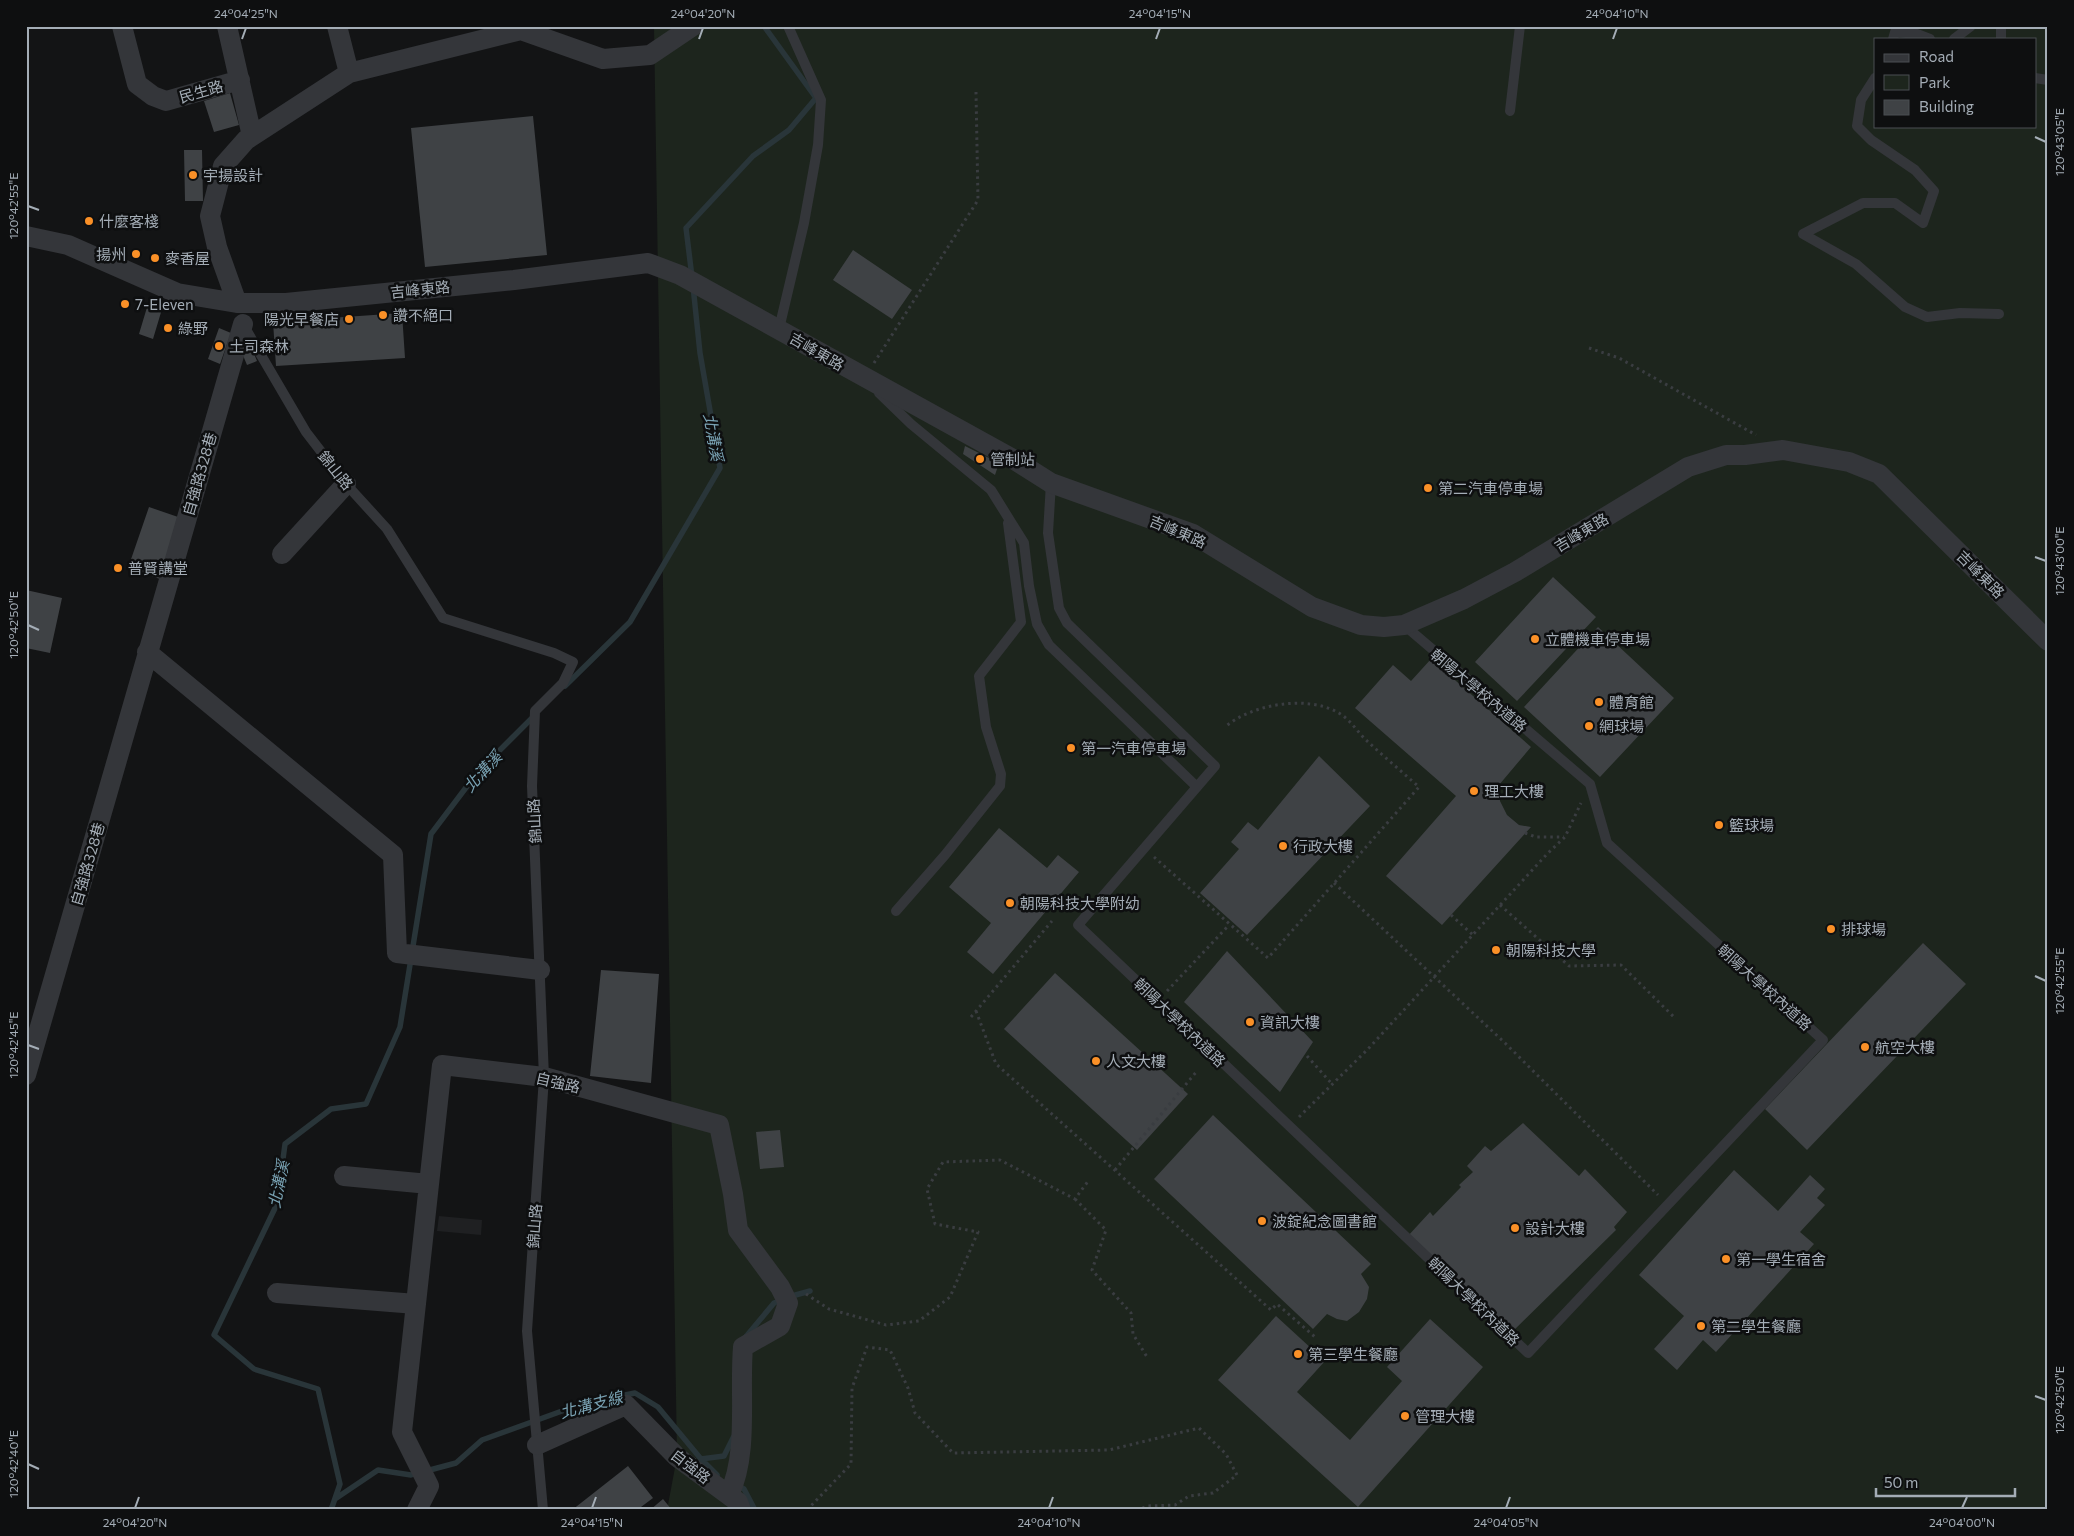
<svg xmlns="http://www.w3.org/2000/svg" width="2074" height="1536" font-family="Commissioner,'Noto Sans TC',sans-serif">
  <rect width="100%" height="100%" fill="#131415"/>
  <path fill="#1f2022" d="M 439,1216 L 482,1220 L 481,1235 L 437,1231 Z"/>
  <path fill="#1d251d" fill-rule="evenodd" d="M 654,26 L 2048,26 L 2048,1510 L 667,1510 L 677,1457 ZM 1875,39 L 2035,39 L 2035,126 L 1875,126 Z"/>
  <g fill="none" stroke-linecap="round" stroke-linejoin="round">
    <path stroke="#293539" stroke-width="5.5" d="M 692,277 L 686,228 L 753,156 L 789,130 L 816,98 L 764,26
      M 565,686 L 630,622 L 720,468 L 700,353 L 693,286
      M 744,1339 L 774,1303 L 792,1296 L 810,1291
      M 701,1459 L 717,1475
      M 426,1471 L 456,1463 L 482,1440 L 584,1403 L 635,1393 L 658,1407 L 701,1459 L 724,1456 L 734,1436
      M 736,1485 L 744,1489 L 755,1510
      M 335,1499 L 378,1470 L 411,1475 L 417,1473
      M 331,1510 L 340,1484 L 318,1389 L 254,1369 L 214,1335 L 277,1204 L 285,1144 L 331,1109 L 366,1104 L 400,1027 L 431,834 L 477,773 L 535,715"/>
  </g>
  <path fill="#3f4245" d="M 230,93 L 239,125 L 214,132 L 204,101 Z
    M 533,116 L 547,255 L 425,267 L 411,128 Z
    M 184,150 L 202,150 L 203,201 L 185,201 Z
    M 853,250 L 912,290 L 892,319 L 833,280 Z
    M 148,304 L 162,309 L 153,339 L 139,334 Z
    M 402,313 L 405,358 L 276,366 L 273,322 Z
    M 219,328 L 231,333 L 220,364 L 208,359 Z
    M 252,349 L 257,361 L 247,365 L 242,353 Z
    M 965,446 L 999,463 L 995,475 L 963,454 Z
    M 149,507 L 181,518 L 160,579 L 128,568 Z
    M 1553,577 L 1596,617 L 1517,701 L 1475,662 Z
    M 26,590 L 62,598 L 50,653 L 26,648 Z
    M 1598,627 L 1674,698 L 1600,777 L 1524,707 Z
    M 1431,659 L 1531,747 L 1499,785 L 1500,801 L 1507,815 L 1519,825 L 1531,827 L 1442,925 L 1386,876 L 1456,796 L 1355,708 L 1393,665 L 1411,681 Z
    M 1319,756 L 1370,806 L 1247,935 L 1200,893 L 1239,849 L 1231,842 L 1248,822 L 1258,830 Z
    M 999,828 L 1047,868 L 1058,855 L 1079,872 L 993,974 L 967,952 L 991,923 L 949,887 Z
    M 1923,943 L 1966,984 L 1807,1150 L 1765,1109 Z
    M 1227,951 L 1313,1042 L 1280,1092 L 1184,1002 Z
    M 601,970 L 659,974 L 651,1083 L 590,1076 Z
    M 1055,973 L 1188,1094 L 1137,1150 L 1004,1029 Z
    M 1213,1115 L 1371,1264 L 1361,1274 L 1369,1287 L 1367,1299 L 1359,1312 L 1347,1321 L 1337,1319 L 1327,1314 L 1313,1329 L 1154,1179 Z
    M 1523,1123 L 1579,1176 L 1585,1169 L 1627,1212 L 1614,1227 L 1616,1230 L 1509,1335 L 1407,1237 L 1430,1212 L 1433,1216 L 1461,1187 L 1459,1185 L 1473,1172 L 1467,1166 L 1485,1146 L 1491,1151 Z
    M 780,1130 L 784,1167 L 760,1169 L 756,1132 Z
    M 1734,1170 L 1778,1211 L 1810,1175 L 1825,1189 L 1817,1198 L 1825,1205 L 1800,1232 L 1814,1244 L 1716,1352 L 1703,1340 L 1677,1370 L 1654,1349 L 1684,1316 L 1639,1275 Z
    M 1276,1316 L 1325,1361 L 1297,1392 L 1350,1440 L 1402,1381 L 1387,1367 L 1430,1319 L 1483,1367 L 1358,1507 L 1218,1380 Z
    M 628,1466 L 653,1498 L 637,1510 L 572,1510 Z
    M 663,1499 L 672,1510 L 650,1510 Z"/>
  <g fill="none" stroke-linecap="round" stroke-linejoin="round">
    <path stroke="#3a3d41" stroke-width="3" stroke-dasharray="2.5 4" stroke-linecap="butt" d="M 1589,348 L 1619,358 L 1756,435
      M 874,363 L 978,200 L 976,92
      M 1525,833 L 1536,837 L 1564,837
      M 1154,857 L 1268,958 L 1419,787 C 1401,771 1382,755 1365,739 C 1356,730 1349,718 1337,712 C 1306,695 1252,704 1225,727
      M 1334,883 L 1505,1043 L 1658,1195
      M 1500,905 L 1569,966 L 1621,965 L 1675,1018
      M 1451,915 L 1473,935
      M 1167,991 L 1229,925
      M 976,1011 L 996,1064 L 1271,1310 L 1277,1304 L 1315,1337
      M 971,1017 L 1052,921
      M 1307,1056 L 1332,1084
      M 1299,1117 L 1368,1049 L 1547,854 L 1565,837 L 1581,803
      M 1115,1170 L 1197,1071
      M 1075,1199 L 1106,1230 L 1092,1270 L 1131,1313 L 1133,1334 L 1147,1357
      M 806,1294 L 829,1309 L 886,1325 L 919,1321 L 950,1297 L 978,1232 L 935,1224 L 927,1189 L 943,1162 L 1000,1160 L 1075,1199 L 1089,1180
      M 807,1510 L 851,1464 L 852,1388 L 867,1347 L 890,1350 L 908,1388 L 915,1413 L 953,1453 L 1109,1450 L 1199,1428 L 1226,1454 L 1237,1475 L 1213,1493 L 1189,1496 L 1175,1505 L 1147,1506 L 1138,1510"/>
    <path stroke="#34363a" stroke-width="10" d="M 2001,26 L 2001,39
      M 1893,39 L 1895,32 L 1917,34 L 1930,39
      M 1954,39 L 1971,26
      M 1875,78 L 1861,100 L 1857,126 L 1871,140 L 1915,170 L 1934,191 L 1923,223 L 1895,203 L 1863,203 L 1803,234 L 1856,264 L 1905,307 L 1927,317 L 1960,313 L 1999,314
      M 2035,78 L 2048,80
      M 1510,111 L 1520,26
      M 244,326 L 306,432 L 346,484 L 387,529 L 443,618 L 554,653 L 573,662 L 563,683 L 535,711 L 532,786 L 544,1077 L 527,1331 L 543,1510
      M 779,329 L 804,223 L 818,145 L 821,100 L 788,26
      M 879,393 L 911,424 L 991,490 L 1024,543 L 1029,586 L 1037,624 L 1049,645 L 1197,787
      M 1051,483 L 1048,533 L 1059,608 L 1067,623 L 1215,766 L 1078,925 L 1528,1353 L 1823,1040 L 1607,843 L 1590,784 L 1404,625
      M 896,911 L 945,855 L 1000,786 L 1001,774 L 986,727 L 979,676 L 1021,622 L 1008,523"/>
    <path stroke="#34363a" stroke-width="20" d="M 122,26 L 137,84 L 153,96 L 166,101 L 240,80
      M 227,26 L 252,136
      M 337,26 L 349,73
      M 26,236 L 68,245 L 177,293 L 237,303 L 286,303 L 514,280 L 648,263 L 680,275 L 1013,459 L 1051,483 L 1193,534 L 1312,607 L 1361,625 L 1384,627 L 1404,625 L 1464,599 L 1515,572 L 1688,467 L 1726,455 L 1745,455 L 1783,450 L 1849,462 L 1879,474 L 2048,641
      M 237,303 L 217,247 L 210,216 L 223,166 L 246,140 L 349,73 L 521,30 L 603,59 L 650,55 L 693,26
      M 282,554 L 346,484
      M 147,652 L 393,855 L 397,953 L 540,970
      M 26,1075 L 243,324
      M 344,1176 L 429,1184
      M 277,1293 L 416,1304
      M 537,1445 L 626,1405 L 677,1457 L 738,1502 L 741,1510
      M 417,1510 L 429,1486 L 402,1432 L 442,1065 L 544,1077 L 719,1125 L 733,1194 L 738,1230 L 780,1287 L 788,1303 L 780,1326 L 743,1347 C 739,1394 749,1453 729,1495"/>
  </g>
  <path fill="none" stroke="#a4adb6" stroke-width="2" d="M 242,39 L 246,28M 699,39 L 703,28M 1156,39 L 1160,28M 1613,39 L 1617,28M 2035,137 L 2046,142M 28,206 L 39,210M 2035,557 L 2046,561M 28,625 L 39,630M 2035,976 L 2046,981M 28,1045 L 39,1049M 2035,1396 L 2046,1400M 28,1464 L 39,1469M 135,1508 L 139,1497M 592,1508 L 596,1497M 1049,1508 L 1053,1497M 1506,1508 L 1510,1497M 1962,1508 L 1967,1497"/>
  <g fill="#fa9027" stroke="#0e0f10" stroke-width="2">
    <circle cx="193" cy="175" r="5"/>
    <circle cx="89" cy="221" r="5"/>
    <circle cx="136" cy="254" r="5"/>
    <circle cx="155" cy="258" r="5"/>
    <circle cx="125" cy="304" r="5"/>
    <circle cx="383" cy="315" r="5"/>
    <circle cx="349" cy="319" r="5"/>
    <circle cx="168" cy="328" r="5"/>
    <circle cx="219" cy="346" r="5"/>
    <circle cx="980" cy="459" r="5"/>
    <circle cx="1428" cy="488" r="5"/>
    <circle cx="118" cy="568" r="5"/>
    <circle cx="1535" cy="639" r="5"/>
    <circle cx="1599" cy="702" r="5"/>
    <circle cx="1589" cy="726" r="5"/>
    <circle cx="1071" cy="748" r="5"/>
    <circle cx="1474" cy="791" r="5"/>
    <circle cx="1719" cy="825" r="5"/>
    <circle cx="1283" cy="846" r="5"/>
    <circle cx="1010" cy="903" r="5"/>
    <circle cx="1831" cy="929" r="5"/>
    <circle cx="1496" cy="950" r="5"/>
    <circle cx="1250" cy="1022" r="5"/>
    <circle cx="1865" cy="1047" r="5"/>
    <circle cx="1096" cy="1061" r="5"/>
    <circle cx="1262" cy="1221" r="5"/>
    <circle cx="1515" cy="1228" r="5"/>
    <circle cx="1726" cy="1259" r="5"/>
    <circle cx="1701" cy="1326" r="5"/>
    <circle cx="1298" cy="1354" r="5"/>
    <circle cx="1405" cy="1416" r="5"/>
  </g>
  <g text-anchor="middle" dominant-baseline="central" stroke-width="5" stroke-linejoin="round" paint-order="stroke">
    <g font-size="15" fill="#a4adb6" stroke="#0e0f10">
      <text transform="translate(201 91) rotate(-16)">民生路</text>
      <text transform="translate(420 289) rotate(-6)">吉峰東路</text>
      <text transform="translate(817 351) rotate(30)">吉峰東路</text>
      <text transform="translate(336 470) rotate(51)">錦山路</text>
      <text transform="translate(199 474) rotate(-74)">自強路328巷</text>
      <text transform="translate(1178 531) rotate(23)">吉峰東路</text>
      <text transform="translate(1581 532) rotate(-31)">吉峰東路</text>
      <text transform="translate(1981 574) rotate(45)">吉峰東路</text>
      <text transform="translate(1479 690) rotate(40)">朝陽大學校內道路</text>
      <text transform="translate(534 821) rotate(-93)">錦山路</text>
      <text transform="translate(87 864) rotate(-74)">自強路328巷</text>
      <text transform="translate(1765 987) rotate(42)">朝陽大學校內道路</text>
      <text transform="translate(1180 1022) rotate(44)">朝陽大學校內道路</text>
      <text transform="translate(558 1082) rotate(13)">自強路</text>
      <text transform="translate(534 1226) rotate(-86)">錦山路</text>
      <text transform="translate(1474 1301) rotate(44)">朝陽大學校內道路</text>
      <text transform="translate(691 1466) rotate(38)">自強路</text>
    </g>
    <g font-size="15" fill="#a4adb6" stroke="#0e0f10" text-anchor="start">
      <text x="203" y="175">宇揚設計</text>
      <text x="99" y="221">什麼客棧</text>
      <text x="126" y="254" text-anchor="end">揚州</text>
      <text x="165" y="258">麥香屋</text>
      <text x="135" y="304">7-Eleven</text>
      <text x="393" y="315">讚不絕口</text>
      <text x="339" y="319" text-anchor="end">陽光早餐店</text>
      <text x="178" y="328">綠野</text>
      <text x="229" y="346">土司森林</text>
      <text x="990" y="459">管制站</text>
      <text x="1438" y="488">第二汽車停車場</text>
      <text x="128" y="568">普賢講堂</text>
      <text x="1545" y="639">立體機車停車場</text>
      <text x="1609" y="702">體育館</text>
      <text x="1599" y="726">網球場</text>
      <text x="1081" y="748">第一汽車停車場</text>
      <text x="1484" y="791">理工大樓</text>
      <text x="1729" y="825">籃球場</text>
      <text x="1293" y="846">行政大樓</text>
      <text x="1020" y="903">朝陽科技大學附幼</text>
      <text x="1841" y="929">排球場</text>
      <text x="1506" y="950">朝陽科技大學</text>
      <text x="1260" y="1022">資訊大樓</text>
      <text x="1875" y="1047">航空大樓</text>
      <text x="1106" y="1061">人文大樓</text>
      <text x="1272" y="1221">波錠紀念圖書館</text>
      <text x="1525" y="1228">設計大樓</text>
      <text x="1736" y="1259">第一學生宿舍</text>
      <text x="1711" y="1326">第二學生餐廳</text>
      <text x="1308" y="1354">第三學生餐廳</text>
      <text x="1415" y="1416">管理大樓</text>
    </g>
    <g font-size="16" font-style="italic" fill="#79a2b3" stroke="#0e0f10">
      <text transform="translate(714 437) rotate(80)">北溝溪</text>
      <text transform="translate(482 771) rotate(-48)">北溝溪</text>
      <text transform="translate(278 1184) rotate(-79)">北溝溪</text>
      <text transform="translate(591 1404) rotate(-15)">北溝支線</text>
    </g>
  </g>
  <rect width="2074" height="1536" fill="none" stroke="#0e0f10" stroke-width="55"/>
  <rect x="1874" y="38" width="162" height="90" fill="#0e0f10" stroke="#4a4e52"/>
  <rect x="1884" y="54" width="25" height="8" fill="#34363a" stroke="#4a4e52"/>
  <text x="1919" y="62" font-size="15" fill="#a4adb6">Road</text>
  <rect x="1884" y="75" width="25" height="15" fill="#1d251d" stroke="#4a4e52"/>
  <text x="1919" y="88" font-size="15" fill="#a4adb6">Park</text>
  <rect x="1884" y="100" width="25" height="15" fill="#3f4245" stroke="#4a4e52"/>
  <text x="1919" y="112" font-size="15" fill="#a4adb6">Building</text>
  <path d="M1876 1488v8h139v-8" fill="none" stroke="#a4adb6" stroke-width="2.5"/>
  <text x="1884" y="1488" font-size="15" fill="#a4adb6" stroke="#0e0f10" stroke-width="4" paint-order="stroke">50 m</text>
  <rect x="28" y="28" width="2018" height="1480" fill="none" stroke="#a4adb6" stroke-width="2"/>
  <g font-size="12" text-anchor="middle" fill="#a4adb6">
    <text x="246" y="18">24°04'25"N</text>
    <text x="703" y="18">24°04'20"N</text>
    <text x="1160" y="18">24°04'15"N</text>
    <text x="1617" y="18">24°04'10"N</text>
    <text transform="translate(2060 142) rotate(-90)" y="4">120°43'05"E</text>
    <text transform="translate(14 206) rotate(-90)" y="4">120°42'55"E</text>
    <text transform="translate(2060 561) rotate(-90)" y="4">120°43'00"E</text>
    <text transform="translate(14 625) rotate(-90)" y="4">120°42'50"E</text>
    <text transform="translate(2060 981) rotate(-90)" y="4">120°42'55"E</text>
    <text transform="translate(14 1045) rotate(-90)" y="4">120°42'45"E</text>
    <text transform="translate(2060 1400) rotate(-90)" y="4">120°42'50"E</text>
    <text transform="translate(14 1464) rotate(-90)" y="4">120°42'40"E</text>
    <text x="135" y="1527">24°04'20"N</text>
    <text x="592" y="1527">24°04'15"N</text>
    <text x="1049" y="1527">24°04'10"N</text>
    <text x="1506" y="1527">24°04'05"N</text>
    <text x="1962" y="1527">24°04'00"N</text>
  </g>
</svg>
